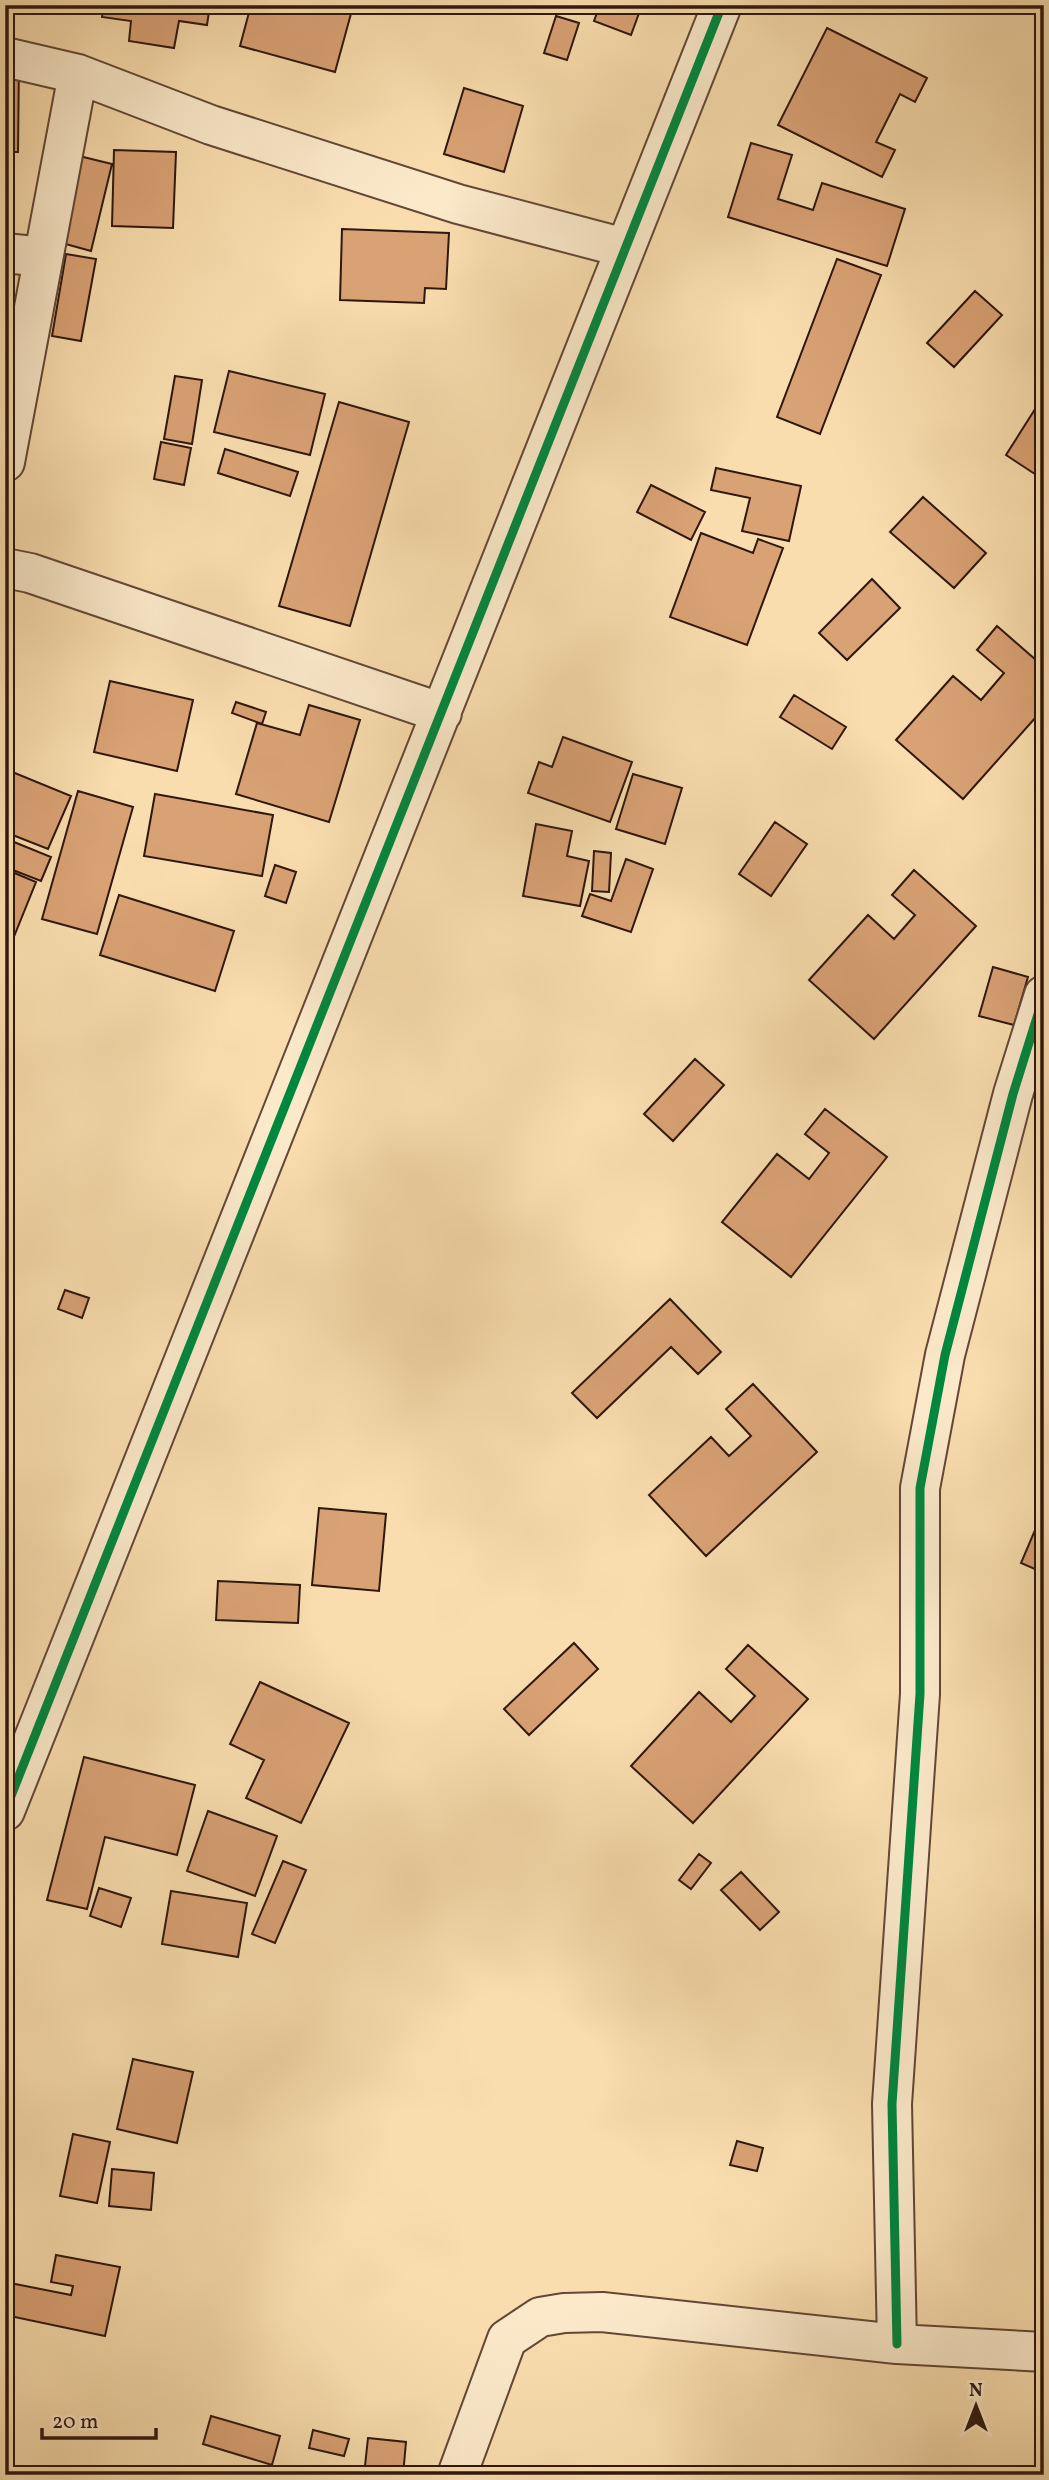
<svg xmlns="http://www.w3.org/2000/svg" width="1049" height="2480" font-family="Vollkorn,serif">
  <rect width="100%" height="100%" fill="#f9ddae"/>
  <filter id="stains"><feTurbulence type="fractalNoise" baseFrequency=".00286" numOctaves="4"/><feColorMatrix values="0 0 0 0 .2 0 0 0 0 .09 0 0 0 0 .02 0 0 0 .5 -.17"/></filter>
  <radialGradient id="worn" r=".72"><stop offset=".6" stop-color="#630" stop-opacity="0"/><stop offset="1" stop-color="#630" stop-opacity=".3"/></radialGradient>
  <path fill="#d9a275" stroke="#2f170e" stroke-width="2" d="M 104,5 L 210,5 L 207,25 L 179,21 L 174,48 L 129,41 L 131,21 L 102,17 Z
    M 251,5 L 335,5 L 352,10 L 335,72 L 240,46 Z
    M 600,5 L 642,5 L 631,35 L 594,21 Z
    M 556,16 L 579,23 L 567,60 L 544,53 Z
    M 827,28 L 927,78 L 915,102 L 900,94 L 876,142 L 895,150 L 882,177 L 778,125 Z
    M 5,62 L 19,62 L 18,152 L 5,152 Z
    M 464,88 L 523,106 L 504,172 L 444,154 Z
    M 751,143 L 792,155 L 778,199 L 813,210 L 822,183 L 905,209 L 887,266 L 728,217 Z
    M 114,150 L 176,152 L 173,228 L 112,226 Z
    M 71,154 L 112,164 L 91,251 L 51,240 Z
    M 342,229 L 449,233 L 446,289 L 425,288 L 424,303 L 340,300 Z
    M 66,254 L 96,259 L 81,341 L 52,336 Z
    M 1044,254 L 1044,281 L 1037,279 Z
    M 837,259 L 881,275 L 820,434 L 777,417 Z
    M 975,291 L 1002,315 L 954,367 L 927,343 Z
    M 229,371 L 325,394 L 310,455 L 214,432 Z
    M 175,376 L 202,380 L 192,444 L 164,439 Z
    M 1044,395 L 1044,480 L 1006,455 Z
    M 339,402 L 409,422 L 350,626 L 279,606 Z
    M 161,442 L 191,448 L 184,485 L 154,479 Z
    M 225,449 L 298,472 L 290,496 L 218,473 Z
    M 716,468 L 801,486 L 789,541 L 742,531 L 750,498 L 711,490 Z
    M 651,485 L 705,512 L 691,540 L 637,512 Z
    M 923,497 L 986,553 L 954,588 L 890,532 Z
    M 701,533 L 753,553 L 758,539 L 783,548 L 747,645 L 670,617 Z
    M 872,579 L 900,608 L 847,660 L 819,633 Z
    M 997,626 L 1044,667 L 1044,708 L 963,799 L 896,740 L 953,676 L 981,700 L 1004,673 L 977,650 Z
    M 110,681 L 193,700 L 177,771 L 94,752 Z
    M 794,695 L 846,727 L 832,749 L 780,717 Z
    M 236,702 L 266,712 L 262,724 L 232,713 Z
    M 309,705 L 360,720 L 329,822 L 236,794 L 257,723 L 300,735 Z
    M 563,737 L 632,762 L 610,822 L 528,793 L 539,762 L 552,767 Z
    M 5,769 L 71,796 L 48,849 L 5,832 Z
    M 633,774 L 682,788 L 665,844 L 616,829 Z
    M 78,791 L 133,807 L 97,934 L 42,919 Z
    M 155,794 L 273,815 L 262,876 L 144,856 Z
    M 775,822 L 807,844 L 771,896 L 739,874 Z
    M 536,824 L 572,831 L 567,856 L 589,861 L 580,906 L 523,896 Z
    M 14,842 L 51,857 L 41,881 L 5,867 Z
    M 594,851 L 611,853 L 609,892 L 592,891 Z
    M 626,859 L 653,869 L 631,932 L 582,916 L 590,894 L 611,901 Z
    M 275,865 L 296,872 L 286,903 L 265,896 Z
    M 5,869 L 36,882 L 13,939 L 5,936 Z
    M 914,870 L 976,926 L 874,1039 L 809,980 L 868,915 L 894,939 L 915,915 L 892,895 Z
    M 119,895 L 234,931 L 215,991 L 100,955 Z
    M 993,967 L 1028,977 L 1014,1025 L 979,1016 Z
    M 695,1059 L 724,1085 L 673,1141 L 644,1114 Z
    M 825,1109 L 887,1157 L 791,1277 L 722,1222 L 777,1154 L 809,1179 L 829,1153 L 805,1134 Z
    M 65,1290 L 89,1298 L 82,1318 L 58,1309 Z
    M 670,1299 L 721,1352 L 698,1374 L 671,1347 L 597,1418 L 572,1393 Z
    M 753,1384 L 817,1452 L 706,1556 L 649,1495 L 711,1437 L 729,1456 L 751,1436 L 726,1409 Z
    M 319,1508 L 386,1514 L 379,1591 L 312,1585 Z
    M 1044,1509 L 1044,1573 L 1021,1563 Z
    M 218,1581 L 300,1585 L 298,1623 L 216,1620 Z
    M 574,1643 L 598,1669 L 529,1735 L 504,1709 Z
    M 748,1645 L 808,1699 L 693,1823 L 631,1766 L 699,1692 L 731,1722 L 755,1696 L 726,1669 Z
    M 260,1682 L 349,1723 L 301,1823 L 246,1798 L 264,1760 L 230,1744 Z
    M 84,1757 L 195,1785 L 177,1855 L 105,1837 L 87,1909 L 47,1900 Z
    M 208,1811 L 277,1836 L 255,1896 L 187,1871 Z
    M 699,1854 L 711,1863 L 691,1889 L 679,1880 Z
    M 283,1861 L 306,1870 L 275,1943 L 252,1934 Z
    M 741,1872 L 779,1912 L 760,1930 L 721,1890 Z
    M 99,1888 L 131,1898 L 121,1927 L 90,1916 Z
    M 171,1891 L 247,1903 L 238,1957 L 162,1944 Z
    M 133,2059 L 193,2072 L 177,2143 L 117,2129 Z
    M 73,2134 L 110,2142 L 97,2203 L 60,2196 Z
    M 737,2141 L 763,2148 L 757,2171 L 730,2165 Z
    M 112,2169 L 154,2173 L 151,2210 L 109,2206 Z
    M 56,2255 L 120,2267 L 105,2336 L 5,2315 L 5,2282 L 71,2295 L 73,2286 L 51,2282 Z
    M 211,2416 L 280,2436 L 272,2465 L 203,2444 Z
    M 313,2430 L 349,2439 L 344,2456 L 309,2448 Z
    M 368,2438 L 406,2442 L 403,2475 L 364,2475 Z"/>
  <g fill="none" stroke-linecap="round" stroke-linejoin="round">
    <defs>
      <path id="minor" d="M 5,57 L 78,74 L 211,125 L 458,204 L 625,248
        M 5,253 L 43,257
        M 5,462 L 78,74
        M 5,568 L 30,573 L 442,713
        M 5,1811 L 722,5
        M 897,2344 L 892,2104 L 920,1694 L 920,1488 L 945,1355 L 1013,1094 L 1044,995
        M 457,2475 L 507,2339 L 540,2317 L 564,2313 L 602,2312 L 897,2344 L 1044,2352"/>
    </defs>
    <use href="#minor" stroke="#624836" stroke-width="42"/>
    <use href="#minor" stroke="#fbe9ca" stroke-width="38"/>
    <defs>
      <path id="cycleway" d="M 5,1811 L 722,5
        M 897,2344 L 892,2104 L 920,1694 L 920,1488 L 945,1355 L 1013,1094 L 1044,995"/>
    </defs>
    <use href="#cycleway" stroke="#fbe9ca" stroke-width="13"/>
    <use href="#cycleway" stroke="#00873e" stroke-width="9"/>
  </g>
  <rect width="1049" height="2480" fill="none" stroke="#f9ddae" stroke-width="28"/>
  <rect x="7" y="7" width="1035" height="2466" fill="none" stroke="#2f170e" stroke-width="3.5"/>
  <rect x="14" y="14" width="1021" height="2452" fill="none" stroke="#2f170e" stroke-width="2"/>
  <g transform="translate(976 2406)" stroke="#fbe9ca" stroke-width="5" paint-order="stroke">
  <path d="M0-5L12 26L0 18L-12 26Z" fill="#2f170e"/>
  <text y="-10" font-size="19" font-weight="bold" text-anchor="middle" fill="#2f170e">N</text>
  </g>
  <path d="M42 2428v10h114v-10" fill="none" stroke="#2f170e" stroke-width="3.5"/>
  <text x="52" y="2428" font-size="21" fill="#2f170e" stroke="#fbe9ca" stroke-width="5" paint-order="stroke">20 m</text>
  <rect width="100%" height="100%" filter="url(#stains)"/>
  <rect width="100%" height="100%" fill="url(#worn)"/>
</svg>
